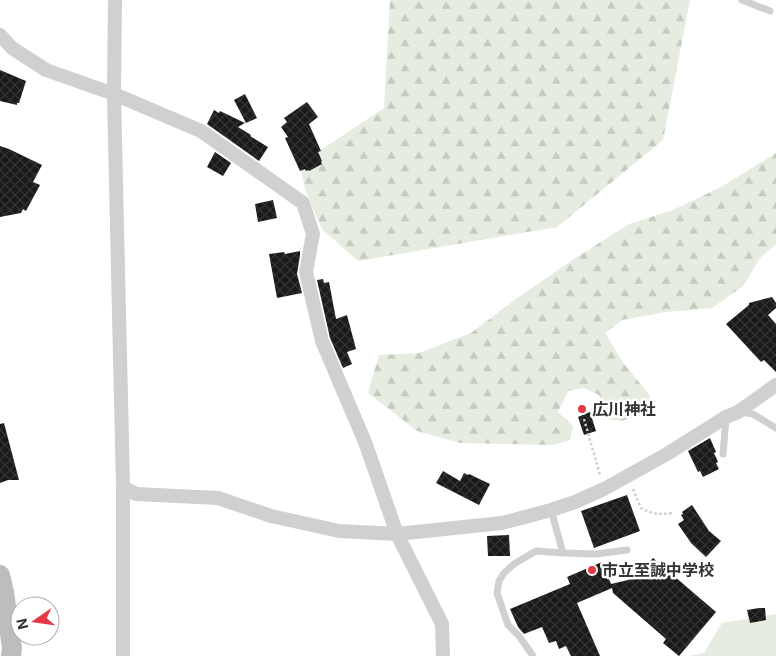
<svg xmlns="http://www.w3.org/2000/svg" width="776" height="656" font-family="Inter,'Noto Sans JP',sans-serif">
  <defs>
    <pattern id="forest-firs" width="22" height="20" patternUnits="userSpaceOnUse" patternTransform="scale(1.25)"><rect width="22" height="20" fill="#e6ecdf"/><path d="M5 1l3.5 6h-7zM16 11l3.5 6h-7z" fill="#c6cbc0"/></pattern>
    <pattern id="building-cross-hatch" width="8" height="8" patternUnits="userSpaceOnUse" patternTransform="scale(1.25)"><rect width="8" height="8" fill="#1a1a1a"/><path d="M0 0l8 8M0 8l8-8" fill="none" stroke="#333"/></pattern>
  </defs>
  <rect width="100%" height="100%" fill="#fff"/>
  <path fill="url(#forest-firs)" d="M 390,0 L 690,0 L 663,140 L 557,227 L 358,261 L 322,229 L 305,189 L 300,164 L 384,108 Z
    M 776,153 L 776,244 L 760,258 L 743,286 L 712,308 L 666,312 L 622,320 L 605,333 L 624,364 L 648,393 L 654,411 L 621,421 L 605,419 L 599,395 L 584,388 L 568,391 L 558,412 L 573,426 L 570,440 L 553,445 L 460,443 L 417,431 L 368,393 L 379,355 L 419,353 L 471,333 L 516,299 L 568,263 L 629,224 L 673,210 L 721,187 Z"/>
  <path fill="#e6ecdf" d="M 776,614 L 776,656 L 688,656 L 704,653 L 722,623 Z"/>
  <path fill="url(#building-cross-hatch)" d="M 0,70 L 26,81 L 19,103 L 17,103 L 17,105 L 0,101 Z
    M 245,94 L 257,118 L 246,123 L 234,100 Z
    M 307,102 L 318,117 L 309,124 L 321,151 L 318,152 L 322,161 L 321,162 L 322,164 L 309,171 L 308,170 L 306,171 L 305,169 L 300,171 L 285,138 L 288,137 L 281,127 L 287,122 L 284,118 Z
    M 214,110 L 219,113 L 220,111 L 245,123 L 238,127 L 251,135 L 250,136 L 268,147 L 259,161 L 207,124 Z
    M 0,146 L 9,149 L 42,165 L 33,182 L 40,185 L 26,211 L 23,209 L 21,213 L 0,217 Z
    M 215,152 L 231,163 L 223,176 L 207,167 Z
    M 273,200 L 277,218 L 258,222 L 255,204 Z
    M 300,251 L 300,255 L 297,274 L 302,293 L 277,298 L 269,254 L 284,252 L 285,254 Z
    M 323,279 L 324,283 L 329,282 L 336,319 L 347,315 L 356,349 L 347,352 L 352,364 L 343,368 L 330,338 L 317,280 Z
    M 772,297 L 776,303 L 776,308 L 768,315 L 776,324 L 776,372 L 764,360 L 761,362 L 726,324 L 749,305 L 749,303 Z
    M 590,412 L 596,431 L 584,435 L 578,417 Z
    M 4,423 L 19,480 L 8,480 L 0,483 L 0,424 Z
    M 710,438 L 716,452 L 714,453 L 718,462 L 716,463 L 719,469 L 703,477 L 700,471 L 698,472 L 688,451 Z
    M 443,471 L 460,481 L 464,473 L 468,475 L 469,474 L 490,484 L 479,505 L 436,483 Z
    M 627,495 L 640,531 L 594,548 L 581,511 Z
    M 692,505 L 709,531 L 721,541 L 706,557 L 691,543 L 678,524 L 684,520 L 681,515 L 683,514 L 682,512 Z
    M 509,535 L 510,556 L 488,556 L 487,536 Z
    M 653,558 L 716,612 L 679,656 L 663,643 L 666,639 L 613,593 L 612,588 L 577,603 L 600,656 L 571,656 L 566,646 L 559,649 L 556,641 L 549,643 L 542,627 L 524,634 L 518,627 L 510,609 L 570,584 L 567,577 L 602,562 L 611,584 L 628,580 L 639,567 L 642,570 Z
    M 759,608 L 765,608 L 766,620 L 750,623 L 747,610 Z"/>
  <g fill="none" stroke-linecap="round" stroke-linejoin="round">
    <path stroke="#cdcdcd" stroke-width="2.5" stroke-dasharray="2.5 2.5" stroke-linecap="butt" d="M 584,419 L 600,475
      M 633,489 L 641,508 C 652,514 659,515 672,513"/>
    <path stroke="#d0d0d0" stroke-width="7" d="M 742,0 L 770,11
      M 741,412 L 753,414 L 776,428
      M 723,454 L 726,418
      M 563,553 L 596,554 L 627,550
      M 533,656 L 519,636 L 508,625 L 497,593 L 499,581 L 504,573 L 514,564 L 536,551 L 563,553 L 551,510"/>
    <path stroke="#d0d0d0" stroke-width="14" d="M 115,0 L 114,94 L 123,487 L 123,656
      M 0,35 L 12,48 L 46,70 L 114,94 L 201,131 L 303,203 L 313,234 L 306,272 L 322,341 L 365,442 L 397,534 L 442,624 L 443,656
      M 123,487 L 136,494 L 218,498 L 271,516 L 339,531 L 397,534 L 502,523 L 551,510 L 575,502 L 604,489 L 667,454 L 726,417 L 738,412 L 776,385"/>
    <path stroke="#bdbdbd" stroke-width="20" d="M 0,575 L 4,592 L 12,648 L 11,656"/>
  </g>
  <g fill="#e63946" stroke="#fff" stroke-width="2">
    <circle cx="582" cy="409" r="5"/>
    <circle cx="592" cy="570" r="5"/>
  </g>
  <g text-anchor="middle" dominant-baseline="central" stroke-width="5" stroke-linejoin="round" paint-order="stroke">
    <g font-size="16" font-weight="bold" fill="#333" stroke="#fff" text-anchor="start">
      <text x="592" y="409">広川神社</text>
      <text x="602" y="570">市立至誠中学校</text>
    </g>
  </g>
  <g transform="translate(35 621) rotate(257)"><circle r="24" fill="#ffffff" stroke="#adadad"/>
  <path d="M0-4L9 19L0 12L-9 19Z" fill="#e63946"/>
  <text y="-8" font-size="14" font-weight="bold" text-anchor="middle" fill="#333333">N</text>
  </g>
</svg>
